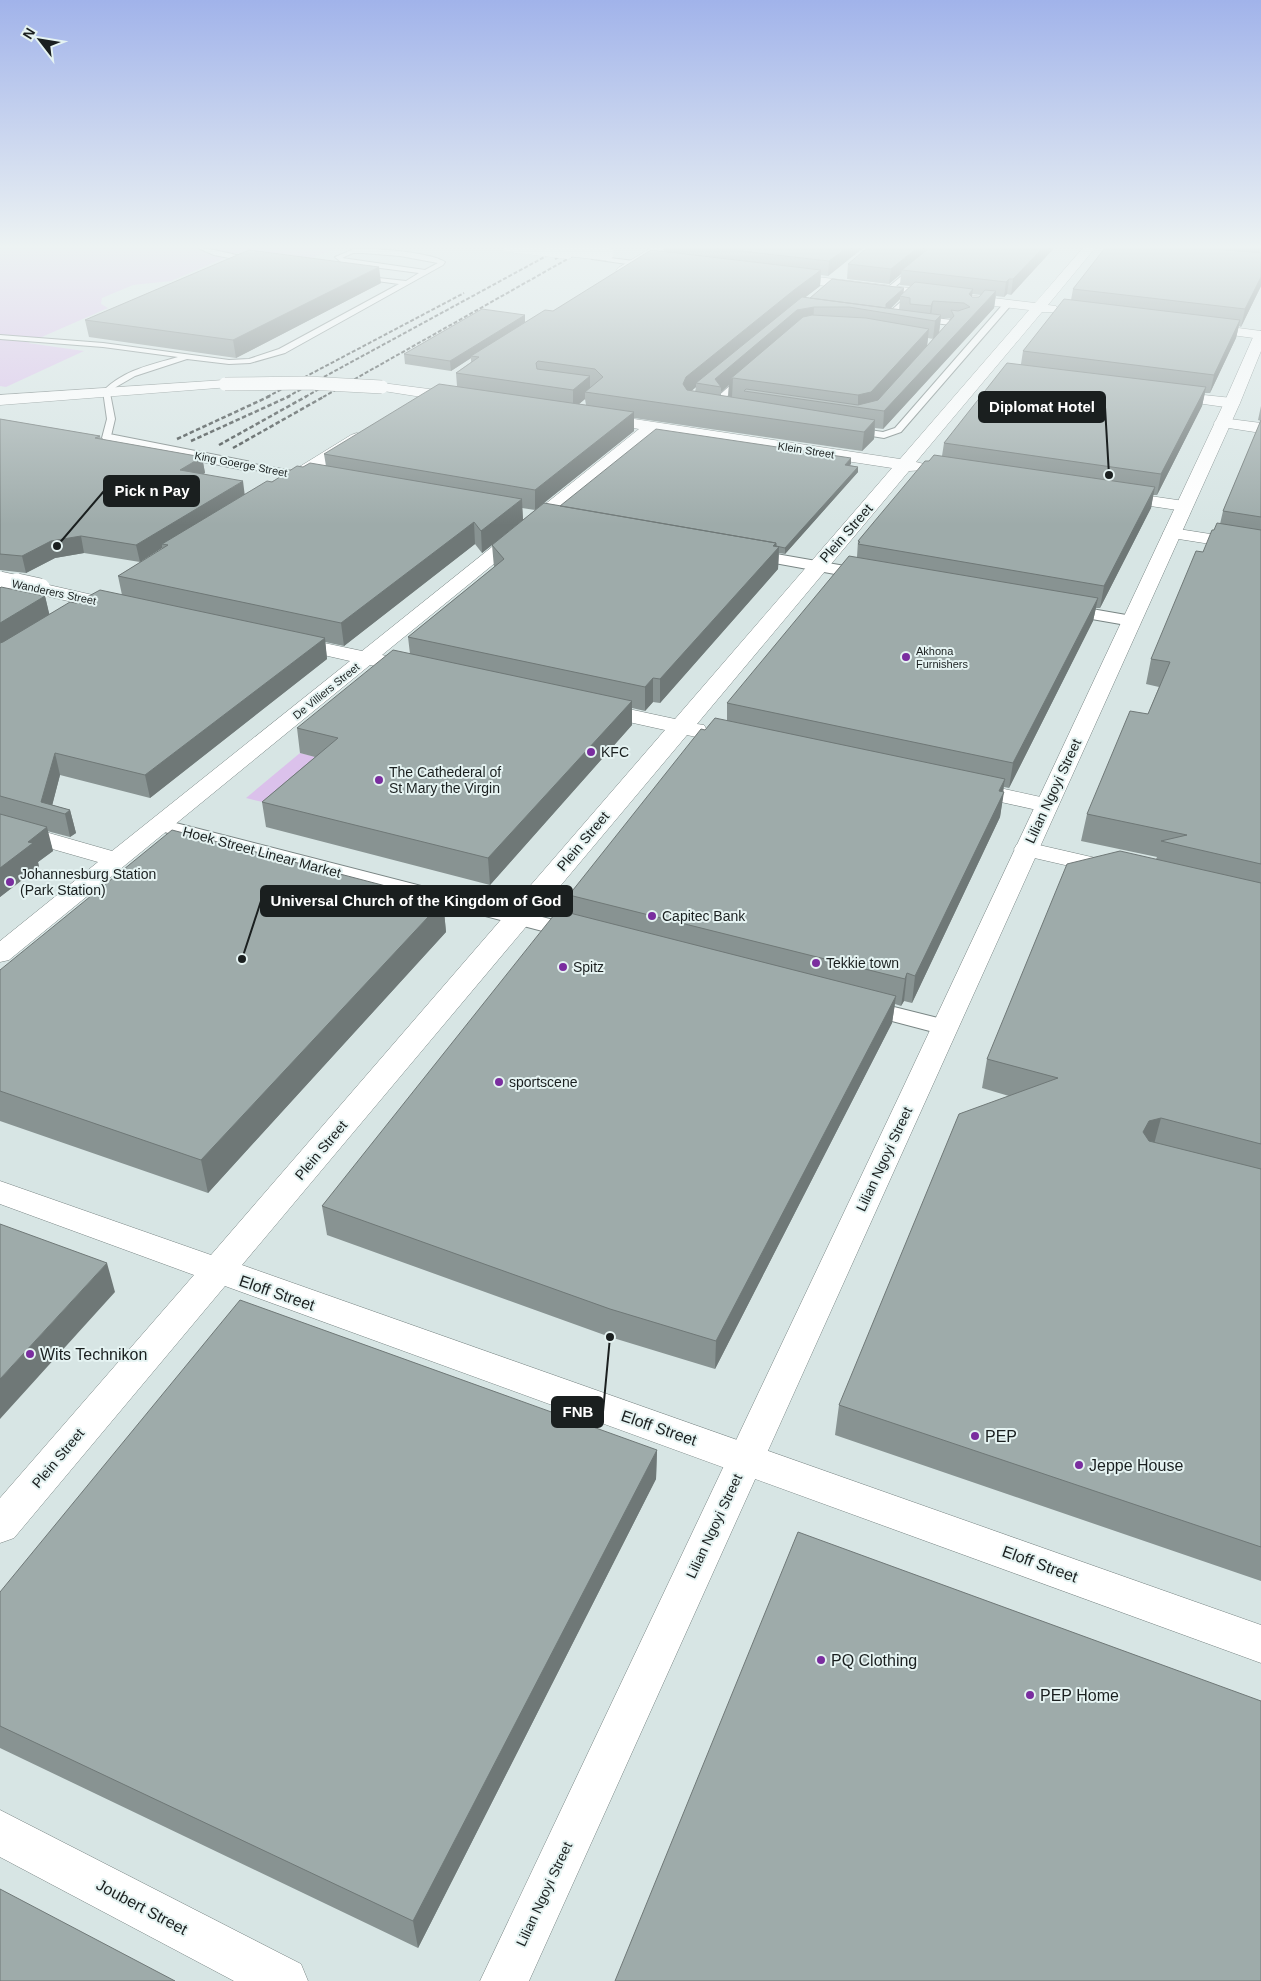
<svg xmlns="http://www.w3.org/2000/svg" width="1261" height="1981" font-family="Helvetica,sans-serif">
  <rect width="100%" height="100%" fill="#d7e5e4"/>
  <path fill="#dbc1eb" d="M 0,248 L 335,248 L 304,262 L 236,253 L 171,281 L 133,285 L 102,298 L 101,304 L 108,308 L 28,343 L 84,351 L 6,387 L 0,386 Z
    M 300,753 L 341,763 L 288,808 L 246,798 Z"/>
  <g fill="none" stroke-linecap="round" stroke-linejoin="round">
    <defs>
      <path id="service" d="M 198,248 C 204,247 248,257 253,260 L 250,262 L 214,255 Z
        M 935,248 L 942,248 L 890,291 L 886,291 L 886,289 Z
        M 354,249 C 374,248 430,252 445,262 L 443,265 L 285,353 L 250,363 L 229,364 L 187,359 L 135,376 L 116,387 L 110,393 L 115,419 L 111,436 L 114,437 L 114,441 L 106,441 L 102,438 L 107,419 L 103,391 C 124,370 150,365 178,357 L 103,347 L 0,339 L 0,335 L 103,343 L 229,360 L 249,359 L 279,349 L 399,284 L 362,279 L 359,277 L 360,276 L 406,281 L 419,273 L 342,263 L 335,257 ZM 363,253 L 400,256 L 438,263 L 425,270 L 342,258 L 353,253 Z
        M 594,256 L 634,261 L 637,263 L 634,265 L 592,259 L 591,258 Z
        M 913,291 L 915,292 L 915,294 L 896,314 L 962,321 L 966,323 L 962,325 L 952,325 L 887,318 L 887,314 Z
        M 1005,302 L 1012,304 L 901,432 L 884,438 L 853,433 L 853,429 L 856,428 L 883,432 L 895,428 Z
        M 741,376 L 748,378 L 725,398 L 737,406 L 733,408 L 722,405 L 716,398 Z
        M 248,463 L 298,472 L 303,475 L 298,478 L 245,468 L 245,464 Z"/>
      <path id="pedestrian" d="M 748,549 L 868,570 L 874,572 L 876,575 L 874,578 L 868,580 L 742,557 L 740,554 L 742,551 Z
        M 1063,604 L 1132,616 L 1138,617 L 1141,621 L 1138,625 L 1132,626 L 1057,613 L 1055,609 L 1057,605 Z
        M 160,819 L 585,928 L 588,933 L 585,938 L 577,940 L 153,829 L 150,825 L 153,821 Z
        M 862,999 L 954,1022 L 957,1027 L 954,1032 L 945,1035 L 854,1011 L 850,1006 L 854,1001 Z"/>
      <path id="minor" d="M 651,248 L 665,248 L 626,274 L 618,274 L 616,271 L 618,268 Z
        M 1083,248 L 1095,248 L 1048,305 L 1056,306 L 1058,309 L 1056,312 L 1042,312 L 916,462 L 924,464 L 926,467 L 924,470 L 909,471 L 697,724 L 704,725 L 707,730 L 704,735 L 696,737 L 687,735 L 242,1265 L 1261,1625 L 1261,1663 L 225,1286 L 14,1538 L 0,1543 L 0,1498 L 194,1275 L 0,1204 L 0,1181 L 211,1255 L 665,730 L 588,713 L 585,708 L 588,703 L 596,702 L 675,719 L 892,468 L 656,432 L 382,655 L 422,664 L 425,668 L 422,672 L 415,674 L 370,665 L 9,960 L 0,962 L 0,941 L 98,862 L 0,834 L 0,819 L 112,851 L 350,661 L 284,646 L 281,642 L 284,638 L 291,636 L 362,651 L 639,429 L 628,427 L 626,424 L 628,421 L 634,419 L 900,459 L 1029,310 L 784,281 L 780,280 L 778,277 L 780,274 L 784,273 L 1035,303 Z
        M 1200,323 L 1261,331 L 1261,339 L 1195,330 L 1193,327 L 1195,324 Z
        M 225,380 L 230,381 L 232,384 L 230,387 L 0,405 L 0,395 Z
        M 382,383 L 460,393 L 465,395 L 468,398 L 465,401 L 460,403 L 377,390 L 375,387 L 377,384 Z
        M 1166,391 L 1232,398 L 1237,400 L 1240,403 L 1237,406 L 1232,408 L 1161,398 L 1159,395 L 1161,392 Z
        M 1222,418 L 1261,423 L 1261,433 L 1216,426 L 1214,423 L 1216,420 Z
        M 357,433 L 363,435 L 365,438 L 363,441 L 290,488 L 278,488 L 276,484 L 278,480 L 351,435 Z
        M 1116,491 L 1184,501 L 1190,502 L 1193,506 L 1190,510 L 1184,511 L 1110,500 L 1107,496 L 1110,492 Z
        M 40,583 L 128,603 L 131,607 L 128,611 L 121,613 L 33,593 L 30,589 L 33,585 Z
        M 968,781 L 1054,800 L 1058,805 L 1054,810 L 1046,812 L 960,793 L 956,788 L 960,783 Z
        M 1026,842 L 1122,864 L 1125,869 L 1122,874 L 1113,876 L 1017,854 L 1014,849 L 1017,844 Z
        M 0,1810 L 301,1964 L 308,1981 L 234,1981 L 0,1857 Z"/>
      <path id="tertiary" d="M 1261,331 L 1261,351 L 1240,403 L 529,1981 L 480,1981 L 901,1092 L 1224,403 L 1254,335 Z"/>
      <path id="secondary" d="M 1172,528 L 1261,542 L 1261,552 L 1166,537 L 1163,533 L 1166,529 Z"/>
    </defs>
    <use href="#service" stroke="#798584" stroke-width="2"/>
    <use href="#pedestrian" stroke="#798584" stroke-width="2"/>
    <use href="#minor" stroke="#798584" stroke-width="1"/>
    <use href="#tertiary" stroke="#798584" stroke-width="1"/>
    <use href="#secondary" stroke="#798584" stroke-width="1"/>
    <use href="#service" fill="#fff" fill-rule="evenodd"/>
    <use href="#pedestrian" fill="#fff" fill-rule="evenodd"/>
    <use href="#minor" fill="#fff" fill-rule="evenodd"/>
    <use href="#tertiary" fill="#fff" fill-rule="evenodd"/>
    <use href="#secondary" fill="#fff" fill-rule="evenodd"/>
    <path stroke="#394040" stroke-width="2" stroke-dasharray="4 2" stroke-linecap="butt" d="M 555,259 L 575,248
      M 267,397 L 464,293
      M 287,397 L 561,248
      M 305,397 L 319,389
      M 323,397 L 587,248"/>
    <path stroke="#394040" stroke-width="2.5" stroke-dasharray="4.5 2.5" stroke-linecap="butt" d="M 177,439 L 270,396
      M 191,441 L 290,396
      M 219,445 L 307,396
      M 233,448 L 325,396"/>
    <defs>
      <path id="service-bridge-far1" d="M 507,248 L 568,255"/>
      <path id="service-bridge" d="M 111,439 L 248,466"/>
      <path id="minor-bridge-far2" d="M 553,248 L 607,254
        M 225,384 L 308,383 L 382,387"/>
      <path id="minor-bridge-far1" d="M 0,580 L 23,585"/>
      <path id="minor-bridge" d="M 17,584 L 40,589"/>
    </defs>
    <use href="#service-bridge-far1" stroke="#798584" stroke-width="8" stroke-linecap="butt"/>
    <use href="#service-bridge" stroke="#798584" stroke-width="11" stroke-linecap="butt"/>
    <use href="#minor-bridge-far2" stroke="#798584" stroke-width="14" stroke-linecap="butt"/>
    <use href="#minor-bridge-far1" stroke="#798584" stroke-width="18" stroke-linecap="butt"/>
    <use href="#minor-bridge" stroke="#798584" stroke-width="22" stroke-linecap="butt"/>
    <use href="#service-bridge-far1" stroke="#fff" stroke-width="8"/>
    <use href="#service-bridge" stroke="#fff" stroke-width="9"/>
    <use href="#minor-bridge-far2" stroke="#fff" stroke-width="13"/>
    <use href="#minor-bridge-far1" stroke="#fff" stroke-width="17"/>
    <use href="#minor-bridge" stroke="#fff" stroke-width="21"/>
  </g>
  <path fill="#889392" fill-rule="evenodd" d="M 664,248 L 863,248 L 828,276 L 821,275 L 820,286 L 805,297 L 810,298 L 904,288 L 903,294 L 911,286 L 900,285 L 901,274 L 889,284 L 847,279 L 848,264 L 1054,248 L 1011,295 L 1007,294 L 1004,297 L 996,296 L 994,308 L 883,429 L 875,428 L 874,439 L 862,451 L 634,418 L 634,431 L 544,503 L 560,506 L 851,464 L 849,465 L 858,467 L 858,472 L 785,554 L 779,553 L 778,569 L 660,703 L 653,702 L 645,711 L 632,708 L 632,725 L 490,885 L 266,827 L 262,802 L 315,757 L 300,753 L 297,728 L 410,654 L 408,637 L 494,567 L 492,545 L 482,553 L 475,544 L 344,646 L 325,642 L 327,659 L 150,798 L 60,775 L 52,805 L 70,810 L 76,833 L 70,837 L 47,831 L 53,851 L 38,862 L 39,867 L 0,897 L 0,588 L 45,596 L 49,614 L 76,603 L 122,595 L 118,576 L 162,549 L 162,548 L 140,562 L 84,553 L 55,558 L 26,573 L 0,570 L 0,419 L 100,436 L 101,439 L 202,457 L 205,473 L 202,474 L 245,494 L 303,467 L 326,466 L 324,454 L 457,386 L 456,373 L 471,362 L 471,358 L 451,371 L 405,364 L 404,354 L 525,315 L 525,322 L 553,311 L 664,252 ZM 972,294 L 981,295 L 979,297 L 972,297 ZM 900,299 L 899,310 L 890,309 ZM 941,318 L 950,318 L 949,322 L 939,333 ZM 928,338 L 933,339 L 927,346 ZM 729,385 L 728,397 L 721,396 L 721,392 ZM 696,387 L 695,392 L 691,391 ZM 585,399 L 586,405 L 579,404 ZM 522,508 L 535,510 L 523,520 Z
    M 1105,248 L 1261,248 L 1261,286 L 1241,327 L 1239,326 L 1236,338 L 1210,393 L 1205,393 L 1202,406 L 1157,495 L 1153,495 L 1151,508 L 1100,608 L 1096,608 L 1093,621 L 1009,788 L 1004,787 L 1000,817 L 912,1003 L 904,1001 L 901,1006 L 895,1004 L 892,1023 L 715,1369 L 610,1337 L 327,1235 L 322,1206 L 570,913 L 569,895 L 705,730 L 727,721 L 727,703 L 857,557 L 858,541 L 929,461 L 942,456 L 944,443 L 1021,364 L 1023,351 L 1071,300 L 1073,289 Z
    M 381,283 L 236,358 L 89,337 L 85,320 Z
    M 1261,406 L 1261,1581 L 835,1435 L 839,1405 L 1009,1096 L 982,1088 L 987,1059 L 1156,859 L 1157,857 L 1081,841 L 1087,814 L 1148,714 L 1159,687 L 1146,684 L 1151,659 L 1203,552 L 1214,530 L 1220,524 L 1223,511 L 1261,421 L 1258,420 Z
    M 443,901 L 446,932 L 208,1193 L 0,1121 L 0,970 Z
    M 657,1450 L 656,1479 L 418,1948 L 0,1748 L 0,1592 Z"/>
  <path fill="#6f7877" d="M 847,248 L 863,248 L 828,276 L 829,261 Z
    M 917,248 L 933,248 L 902,270 L 901,274 L 889,284 L 891,269 Z
    M 1043,248 L 1054,248 L 1011,295 L 1013,279 Z
    M 379,267 L 381,283 L 236,358 L 233,340 Z
    M 821,270 L 820,286 L 793,307 L 696,383 L 696,387 L 686,396 L 683,384 L 686,377 L 794,290 Z
    M 1261,277 L 1261,286 L 1241,327 L 1245,309 Z
    M 1009,279 L 1007,294 L 1004,297 L 1006,282 Z
    M 904,288 L 903,297 L 900,296 L 900,299 L 886,313 L 886,304 Z
    M 973,289 L 971,305 L 969,294 Z
    M 996,291 L 994,308 L 883,429 L 884,411 Z
    M 933,301 L 931,317 L 929,320 L 931,306 Z
    M 814,307 L 813,324 L 733,378 L 732,397 L 728,399 L 729,385 L 721,392 L 721,387 L 715,379 L 797,310 Z
    M 525,315 L 525,324 L 471,356 L 471,358 L 451,371 L 450,361 Z
    M 941,315 L 939,333 L 933,339 L 935,321 Z
    M 1240,320 L 1236,338 L 1210,393 L 1214,375 Z
    M 929,329 L 927,346 L 871,409 L 858,407 L 858,395 Z
    M 590,376 L 590,393 L 585,392 L 585,399 L 573,409 L 573,390 Z
    M 1206,387 L 1202,406 L 1157,495 L 1161,474 Z
    M 634,412 L 634,431 L 535,510 L 535,490 Z
    M 875,420 L 874,439 L 862,451 L 864,432 Z
    M 202,457 L 205,473 L 183,486 L 180,470 Z
    M 851,458 L 851,464 L 845,470 L 845,465 Z
    M 858,467 L 858,472 L 785,554 L 785,548 Z
    M 243,481 L 245,497 L 162,544 L 162,548 L 140,562 L 136,545 Z
    M 1155,487 L 1151,508 L 1100,608 L 1104,586 Z
    M 522,499 L 523,520 L 482,553 L 481,531 Z
    M 474,522 L 475,544 L 344,646 L 341,623 Z
    M 81,536 L 84,553 L 55,558 L 26,573 L 22,556 L 51,541 Z
    M 776,543 L 779,547 L 778,569 L 660,703 L 660,679 Z
    M 45,596 L 50,617 L 0,647 L 0,623 Z
    M 1098,598 L 1093,621 L 1009,788 L 1013,763 Z
    M 325,638 L 327,659 L 150,798 L 145,775 Z
    M 653,678 L 653,702 L 645,711 L 645,687 Z
    M 632,701 L 632,725 L 490,885 L 488,858 Z
    M 55,753 L 60,775 L 51,810 L 41,802 Z
    M 1005,779 L 1002,795 L 1004,792 L 1000,817 L 912,1003 L 915,976 Z
    M 70,810 L 76,833 L 70,837 L 65,814 Z
    M 47,827 L 53,851 L 38,862 L 39,867 L 0,897 L 0,868 L 28,842 Z
    M 443,901 L 446,932 L 208,1193 L 201,1160 Z
    M 907,973 L 904,1001 L 901,1006 L 905,979 Z
    M 896,996 L 892,1023 L 715,1369 L 716,1341 Z
    M 1161,1118 L 1153,1148 L 1143,1132 L 1149,1121 Z
    M 107,1263 L 115,1292 L 0,1419 L 0,1379 Z
    M 657,1450 L 656,1479 L 418,1948 L 413,1921 Z"/>
  <path fill="#9eabaa" stroke="#6f7877" d="M 714,248 L 847,248 L 829,261 Z
    M 867,248 L 917,248 L 891,269 L 848,264 Z
    M 929,248 L 1043,248 L 1013,279 L 1009,279 L 1006,282 L 902,270 Z
    M 1105,248 L 1207,248 L 1261,253 L 1261,277 L 1245,309 L 1073,289 Z
    M 249,250 L 379,267 L 233,340 L 85,320 Z
    M 651,250 L 821,270 L 794,290 L 686,377 L 683,384 L 687,390 L 875,420 L 864,432 L 585,392 L 603,377 L 595,369 L 538,361 L 536,363 L 537,369 L 590,376 L 573,390 L 456,373 L 479,357 L 471,356 L 545,310 L 553,311 Z
    M 832,279 L 904,288 L 886,304 L 886,308 L 810,298 Z
    M 915,282 L 973,289 L 969,294 L 972,297 L 979,297 L 985,290 L 996,291 L 884,411 L 744,391 L 746,389 L 858,405 L 878,400 L 954,316 L 951,310 L 958,311 L 970,307 L 964,303 L 933,301 L 931,306 L 910,304 L 910,298 L 900,296 Z
    M 802,297 L 941,315 L 935,321 L 849,307 L 814,307 L 797,310 L 715,379 L 721,387 L 696,383 Z
    M 1064,299 L 1240,320 L 1214,375 L 1023,351 Z
    M 482,309 L 525,315 L 450,361 L 404,354 Z
    M 812,315 L 866,318 L 929,329 L 871,392 L 858,395 L 733,378 L 729,380 L 803,317 Z
    M 1007,363 L 1206,387 L 1161,474 L 944,443 Z
    M 439,384 L 634,412 L 535,490 L 324,454 Z
    M 0,419 L 100,436 L 95,438 L 202,457 L 180,470 L 243,481 L 136,545 L 81,536 L 51,541 L 22,556 L 0,554 Z
    M 1261,420 L 1261,517 L 1223,511 Z
    M 656,429 L 851,458 L 845,465 L 858,467 L 785,548 L 776,546 L 776,543 L 560,506 Z
    M 934,455 L 1155,487 L 1104,586 L 858,544 L 860,542 L 858,541 L 925,461 L 929,461 Z
    M 310,463 L 522,499 L 481,531 L 474,522 L 341,623 L 118,576 L 168,545 L 162,544 L 267,481 L 272,482 L 297,466 L 303,467 Z
    M 544,503 L 776,543 L 773,546 L 779,547 L 660,679 L 653,678 L 645,687 L 408,637 L 504,559 L 492,545 Z
    M 1217,523 L 1261,530 L 1261,864 L 1161,841 L 1187,835 L 1087,814 L 1130,711 L 1148,714 L 1170,662 L 1151,659 L 1196,551 L 1203,552 L 1212,530 L 1214,530 Z
    M 849,556 L 1098,598 L 1013,763 L 727,703 Z
    M 1,587 L 45,596 L 0,623 L 0,588 Z
    M 100,590 L 325,638 L 145,775 L 55,753 L 41,802 L 70,810 L 65,814 L 0,796 L 0,643 L 3,642 L 70,602 L 76,603 Z
    M 393,650 L 632,701 L 488,858 L 262,802 L 338,738 L 297,728 Z
    M 715,718 L 1005,779 L 999,791 L 1004,792 L 915,976 L 907,973 L 905,979 L 569,895 L 701,729 L 705,730 Z
    M 0,814 L 47,827 L 28,842 L 33,843 L 0,868 Z
    M 172,830 L 443,901 L 201,1160 L 0,1091 L 0,970 Z
    M 1120,851 L 1261,883 L 1261,1144 L 1161,1118 L 1149,1121 L 1143,1132 L 1149,1141 L 1261,1169 L 1261,1547 L 839,1405 L 959,1114 L 1058,1078 L 987,1059 L 1067,864 Z
    M 558,910 L 896,996 L 716,1341 L 610,1309 L 322,1206 Z
    M 0,1224 L 107,1263 L 0,1379 Z
    M 240,1300 L 657,1450 L 413,1921 L 0,1726 L 0,1592 Z
    M 798,1532 L 1261,1701 L 1261,1981 L 615,1981 Z
    M 0,1889 L 175,1981 L 0,1981 Z"/>
  <linearGradient id="sky" x2="0" y2="1"><stop stop-color="#a1b3ea"/><stop offset="0.47" stop-color="#edf3f3"/><stop offset="1" stop-color="#edf3f3" stop-opacity="0"/></linearGradient>
  <rect width="1261" height="525" fill="url(#sky)"/>
  <g fill="#7a2d9f" stroke="#e5f3f2" stroke-width="2">
    <circle cx="906" cy="657" r="5"/>
    <circle cx="591" cy="752" r="5"/>
    <circle cx="379" cy="780" r="5"/>
    <circle cx="10" cy="882" r="5"/>
    <circle cx="652" cy="916" r="5"/>
    <circle cx="816" cy="963" r="5"/>
    <circle cx="563" cy="967" r="5"/>
    <circle cx="499" cy="1082" r="5"/>
    <circle cx="30" cy="1354" r="5"/>
    <circle cx="975" cy="1436" r="5"/>
    <circle cx="1079" cy="1465" r="5"/>
    <circle cx="821" cy="1660" r="5"/>
    <circle cx="1030" cy="1695" r="5"/>
  </g>
  <g text-anchor="middle" dominant-baseline="central" stroke-width="4" stroke-linejoin="round" paint-order="stroke">
    <g font-size="11" fill="#1a1f1f" stroke="#e5f3f2">
      <text transform="translate(806 450) rotate(9)">Klein Street</text>
      <text transform="translate(241 464) rotate(11)">King Goerge Street</text>
      <text transform="translate(54 592) rotate(12)">Wanderers Street</text>
      <text transform="translate(326 691) rotate(-39)">De Villiers Street</text>
    </g>
    <g font-size="11" fill="#1a1f1f" stroke="#e5f3f2" text-anchor="start">
      <text x="916" y="651">Akhona<tspan x="916" dy="13">Furnishers</tspan></text>
    </g>
    <g font-size="14" fill="#1a1f1f" stroke="#e5f3f2">
      <text transform="translate(846 533) rotate(-49)">Plein Street</text>
      <text transform="translate(1053 791) rotate(-65)">Lilian Ngoyi Street</text>
      <text transform="translate(583 841) rotate(-50)">Plein Street</text>
      <text transform="translate(262 852) rotate(15)">Hoek Street Linear Market</text>
      <text transform="translate(321 1150) rotate(-50)">Plein Street</text>
      <text transform="translate(884 1159) rotate(-65)">Lilian Ngoyi Street</text>
      <text transform="translate(58 1458) rotate(-50)">Plein Street</text>
      <text transform="translate(714 1526) rotate(-65)">Lilian Ngoyi Street</text>
      <text transform="translate(544 1894) rotate(-65)">Lilian Ngoyi Street</text>
    </g>
    <g font-size="14" fill="#1a1f1f" stroke="#e5f3f2" text-anchor="start">
      <text x="601" y="752">KFC</text>
      <text x="389" y="772">The Cathederal of<tspan x="389" dy="16">St Mary the Virgin</tspan></text>
      <text x="20" y="874">Johannesburg Station<tspan x="20" dy="16">(Park Station)</tspan></text>
      <text x="662" y="916">Capitec Bank</text>
      <text x="826" y="963">Tekkie town</text>
      <text x="573" y="967">Spitz</text>
      <text x="509" y="1082">sportscene</text>
    </g>
    <g font-size="16" fill="#1a1f1f" stroke="#e5f3f2">
      <text transform="translate(277 1293) rotate(19)">Eloff Street</text>
      <text transform="translate(659 1428) rotate(19)">Eloff Street</text>
      <text transform="translate(1040 1564) rotate(20)">Eloff Street</text>
      <text transform="translate(142 1907) rotate(28)">Joubert Street</text>
    </g>
    <g font-size="16" fill="#1a1f1f" stroke="#e5f3f2" text-anchor="start">
      <text x="40" y="1354">Wits Technikon</text>
      <text x="985" y="1436">PEP</text>
      <text x="1089" y="1465">Jeppe House</text>
      <text x="831" y="1660">PQ Clothing</text>
      <text x="1040" y="1695">PEP Home</text>
    </g>
  </g>
  <path fill="none" stroke="#1a1f1f" stroke-width="2" d="M1109 475L1105 407M57 546L104 491M242 959L261 901M610 1337L603 1412"/>
  <g fill="#1a1f1f" stroke="#e5f3f2" stroke-width="2">
    <circle cx="1109" cy="475" r="5"/>
    <circle cx="57" cy="546" r="5"/>
    <circle cx="242" cy="959" r="5"/>
    <circle cx="610" cy="1337" r="5"/>
  </g>
  <g fill="#1a1f1f" stroke="#1a1f1f" stroke-width="2">
    <rect x="979" y="392" width="126" height="30" rx="5"/>
    <rect x="104" y="476" width="95" height="30" rx="5"/>
    <rect x="261" y="886" width="311" height="30" rx="5"/>
    <rect x="552" y="1397" width="51" height="30" rx="5"/>
  </g>
  <g font-size="15" text-anchor="middle" font-weight="bold" fill="#fff">
    <text x="1042" y="412">Diplomat Hotel</text>
    <text x="152" y="496">Pick n Pay</text>
    <text x="416" y="906">Universal Church of the Kingdom of God</text>
    <text x="578" y="1417">FNB</text>
  </g>
  <g transform="translate(40 40) rotate(301)" stroke="#e5f3f2" stroke-width="4" paint-order="stroke">
  <path d="M0-4L9 19L0 12L-9 19Z" fill="#1a1f1f"/>
  <text y="-8" font-size="14" font-weight="bold" text-anchor="middle" fill="#1a1f1f">N</text>
  </g>
</svg>
